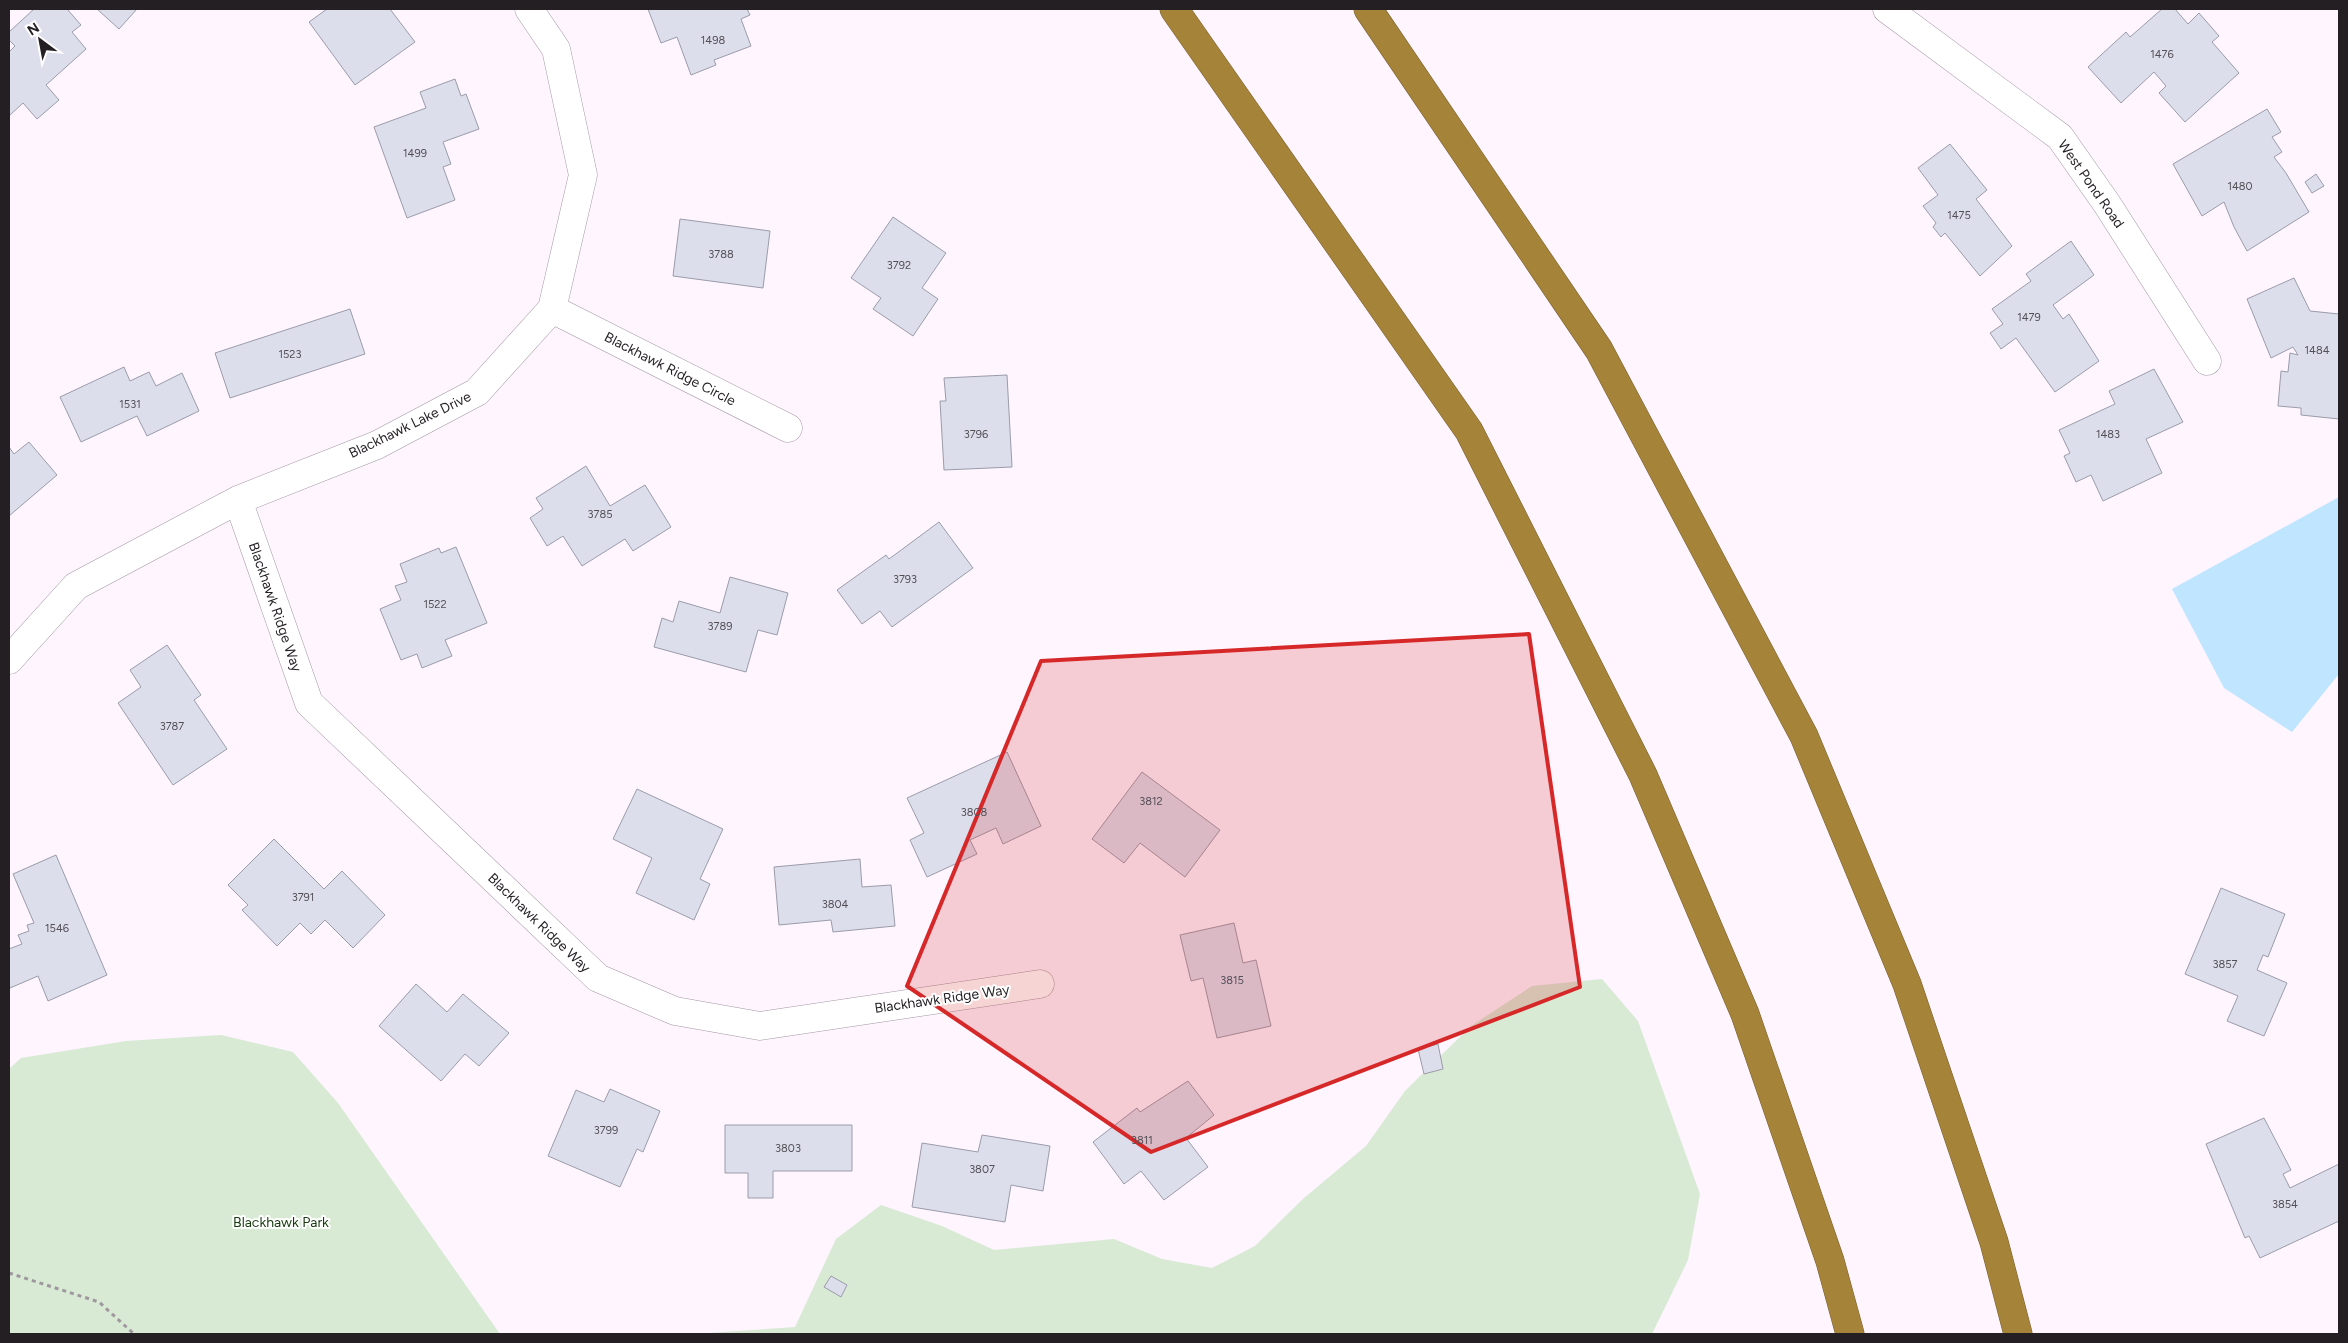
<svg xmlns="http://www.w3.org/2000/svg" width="2348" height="1343" font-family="Figtree,sans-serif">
  <rect width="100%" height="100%" fill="#fef5ff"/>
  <path fill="#d8e9d4" d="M 1602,979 L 1638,1021 L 1700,1194 L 1688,1260 L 1652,1334 L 693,1334 L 795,1327 L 836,1239 L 881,1205 L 942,1226 L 994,1250 L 1114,1239 L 1162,1259 L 1212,1268 L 1255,1246 L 1304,1198 L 1366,1146 L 1405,1091 L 1471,1026 L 1532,986 Z
    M 221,1035 L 293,1052 L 338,1103 L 500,1334 L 9,1334 L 9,1069 L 21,1058 L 126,1041 Z"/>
  <path fill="#c0e5fe" d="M 2339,497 L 2339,674 L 2292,732 L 2224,688 L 2172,589 Z"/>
  <path fill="#dddeec" stroke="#9b9ba9" d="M 34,9 L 67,9 L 81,25 L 72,32 L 86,49 L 46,85 L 59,100 L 37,119 L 23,103 L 9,116 L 9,52 L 15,46 L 9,40 L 9,32 Z
    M 97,9 L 137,9 L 119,29 Z
    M 327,9 L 390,9 L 415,42 L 355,85 L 309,22 Z
    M 648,9 L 747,9 L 750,15 L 741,19 L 751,46 L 714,60 L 716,65 L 691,75 L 677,37 L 661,43 Z
    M 2162,9 L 2175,9 L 2188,24 L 2199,13 L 2219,36 L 2212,42 L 2239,73 L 2185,122 L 2159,93 L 2166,86 L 2154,72 L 2121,103 L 2088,67 L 2126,32 L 2130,37 Z
    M 455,79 L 461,96 L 466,94 L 479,129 L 443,142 L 451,164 L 443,167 L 455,200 L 407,218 L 374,127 L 426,108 L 420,92 Z
    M 2267,109 L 2281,132 L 2272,137 L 2282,152 L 2274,157 L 2286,173 L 2309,212 L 2247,251 L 2234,227 L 2224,202 L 2202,216 L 2173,164 Z
    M 1950,144 L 1987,190 L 1976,199 L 2012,246 L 1980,276 L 1945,233 L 1941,237 L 1933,227 L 1936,223 L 1923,206 L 1938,195 L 1918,168 Z
    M 2316,174 L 2324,186 L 2312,193 L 2305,182 Z
    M 893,217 L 946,253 L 922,288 L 938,299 L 913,336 L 873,309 L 881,298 L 851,278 Z
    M 680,219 L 770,231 L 763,288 L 673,276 Z
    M 2071,241 L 2094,275 L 2053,305 L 2063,319 L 2069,314 L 2099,361 L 2055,392 L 2016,338 L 2001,349 L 1990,333 L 2003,324 L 1992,309 L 2031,281 L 2026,274 Z
    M 2294,278 L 2310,311 L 2339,314 L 2339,419 L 2301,415 L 2301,408 L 2278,406 L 2281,371 L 2288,372 L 2290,353 L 2298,355 L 2293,347 L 2271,358 L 2247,299 Z
    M 350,309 L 365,354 L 230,398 L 215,353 Z
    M 124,367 L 130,381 L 149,372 L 156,386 L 182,373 L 199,411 L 147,436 L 137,416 L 81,442 L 60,397 Z
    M 2154,369 L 2183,422 L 2146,439 L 2162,473 L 2103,501 L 2091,475 L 2076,482 L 2064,456 L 2070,453 L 2059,430 L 2115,404 L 2109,391 Z
    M 1007,375 L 1012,467 L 944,470 L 940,401 L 946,401 L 944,378 Z
    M 29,442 L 57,475 L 9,516 L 9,447 L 14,454 Z
    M 586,466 L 610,506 L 645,485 L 671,527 L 633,551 L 625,539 L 582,566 L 563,536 L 547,546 L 530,518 L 543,509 L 536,498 Z
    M 939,522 L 973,568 L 892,627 L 880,611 L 862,624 L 837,590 L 886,555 L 889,559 Z
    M 456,547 L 487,623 L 445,640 L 452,656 L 422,668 L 417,654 L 401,660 L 380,609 L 401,600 L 395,586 L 407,582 L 400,564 L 439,548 L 441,553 Z
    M 730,577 L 788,593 L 777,635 L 758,630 L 746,672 L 654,647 L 662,618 L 673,622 L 679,601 L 720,613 Z
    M 167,645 L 201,695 L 194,700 L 227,749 L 173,785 L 118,703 L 141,687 L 130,670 Z
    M 1007,752 L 1041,826 L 1003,844 L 996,828 L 970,840 L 977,854 L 927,877 L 910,840 L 924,833 L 907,798 Z
    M 1142,772 L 1220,830 L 1185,877 L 1140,843 L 1124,863 L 1092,839 Z
    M 637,789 L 723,829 L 700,879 L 710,884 L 694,920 L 636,893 L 652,858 L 613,839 Z
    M 274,839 L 324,889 L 342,871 L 385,915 L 353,948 L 325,920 L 311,934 L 300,923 L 277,946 L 242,910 L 248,905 L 228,885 Z
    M 56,855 L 107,975 L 48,1001 L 38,976 L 10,988 L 9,984 L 9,949 L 22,944 L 18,935 L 29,931 L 27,925 L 34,923 L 13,874 Z
    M 860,859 L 862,887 L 891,885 L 895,926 L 833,932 L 831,920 L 779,925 L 774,867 Z
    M 2221,888 L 2285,914 L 2268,957 L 2263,955 L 2257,970 L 2287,983 L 2264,1036 L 2227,1021 L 2238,996 L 2185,974 Z
    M 1234,923 L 1243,963 L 1256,960 L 1271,1026 L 1217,1038 L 1203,978 L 1191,981 L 1180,935 Z
    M 416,984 L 447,1012 L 463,994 L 509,1033 L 479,1066 L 465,1054 L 441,1081 L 379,1026 Z
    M 1438,1044 L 1443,1069 L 1424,1074 L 1418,1049 Z
    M 1188,1081 L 1214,1115 L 1186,1138 L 1208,1167 L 1164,1200 L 1141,1171 L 1124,1184 L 1093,1142 L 1137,1108 L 1140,1112 Z
    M 610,1089 L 660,1111 L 643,1152 L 637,1149 L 620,1187 L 548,1156 L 576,1090 L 604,1102 Z
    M 2264,1118 L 2291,1170 L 2283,1174 L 2290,1188 L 2339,1164 L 2339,1221 L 2260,1258 L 2249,1236 L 2245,1238 L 2206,1144 Z
    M 725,1125 L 852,1125 L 852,1171 L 773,1171 L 773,1198 L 748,1198 L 748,1173 L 725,1173 Z
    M 982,1135 L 1050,1146 L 1043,1191 L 1011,1185 L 1005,1222 L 912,1207 L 922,1143 L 978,1152 Z
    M 831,1276 L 847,1285 L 841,1297 L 824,1287 Z"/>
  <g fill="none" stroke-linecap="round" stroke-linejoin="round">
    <defs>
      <path id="minor" d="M 1887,9 L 2060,137 L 2107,204 L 2207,361
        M 552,309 L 788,428
        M 238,500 L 309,703 L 598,978 L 675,1011 L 760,1026 L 1040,984
        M 9,660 L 76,586 L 238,500 L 377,445 L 477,392 L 552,309 L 583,175 L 556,49 L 529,9"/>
      <path id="motorway" d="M 1174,9 L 1469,431 L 1643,775 L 1745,1014 L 1830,1261 L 1850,1334
        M 1368,9 L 1599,350 L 1804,736 L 1907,984 L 1994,1242 L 2018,1334"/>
    </defs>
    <use href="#minor" stroke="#a398a3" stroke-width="29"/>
    <use href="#motorway" stroke="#786031" stroke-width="29"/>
    <path stroke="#9f989f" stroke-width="3" stroke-dasharray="4 4" stroke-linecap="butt" d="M 9,1273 L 99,1302 L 134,1334"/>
    <use href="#minor" stroke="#fff" stroke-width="28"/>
    <use href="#motorway" stroke="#a58339" stroke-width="28"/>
  </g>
  <path fill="#d62828" fill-opacity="0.2" stroke="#d62828" stroke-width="4" stroke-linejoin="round" d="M 1529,634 L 1580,987 L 1151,1152 L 907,986 L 1041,661 Z"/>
  <g text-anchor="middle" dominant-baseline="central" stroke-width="4" stroke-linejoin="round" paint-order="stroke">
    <g font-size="11" fill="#524f55">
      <text x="713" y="40">1498</text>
      <text x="2162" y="54">1476</text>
      <text x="415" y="153">1499</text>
      <text x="2240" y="186">1480</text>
      <text x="1959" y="215">1475</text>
      <text x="721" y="254">3788</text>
      <text x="899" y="265">3792</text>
      <text x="2029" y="317">1479</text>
      <text x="2317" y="350">1484</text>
      <text x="290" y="354">1523</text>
      <text x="130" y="404">1531</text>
      <text x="976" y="434">3796</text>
      <text x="2108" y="434">1483</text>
      <text x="600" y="514">3785</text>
      <text x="905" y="579">3793</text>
      <text x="435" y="604">1522</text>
      <text x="720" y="626">3789</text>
      <text x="172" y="726">3787</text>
      <text x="1151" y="801">3812</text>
      <text x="974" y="812">3808</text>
      <text x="303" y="897">3791</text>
      <text x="835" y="904">3804</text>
      <text x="57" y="928">1546</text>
      <text x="2225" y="964">3857</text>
      <text x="1232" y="980">3815</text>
      <text x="606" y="1130">3799</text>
      <text x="1142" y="1140">3811</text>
      <text x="788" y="1148">3803</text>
      <text x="982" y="1169">3807</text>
      <text x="2285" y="1204">3854</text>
    </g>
    <g font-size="14" fill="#231f23" stroke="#fff">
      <text transform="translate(2091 184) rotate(55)">West Pond Road</text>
      <text transform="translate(670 369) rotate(27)">Blackhawk Ridge Circle</text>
      <text transform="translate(410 425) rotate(-26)">Blackhawk Lake Drive</text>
      <text transform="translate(275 607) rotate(71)">Blackhawk Ridge Way</text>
      <text transform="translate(539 923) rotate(44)">Blackhawk Ridge Way</text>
      <text transform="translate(942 999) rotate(-8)">Blackhawk Ridge Way</text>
    </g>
    <g font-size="14" fill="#173a0e" stroke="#fff">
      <text x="281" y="1222">Blackhawk Park</text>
    </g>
  </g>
  <rect width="2348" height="1343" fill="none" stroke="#231f23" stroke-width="20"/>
  <g transform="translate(40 40) rotate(328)" stroke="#ffffff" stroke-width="4" paint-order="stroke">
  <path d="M0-4L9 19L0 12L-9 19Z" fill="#231f23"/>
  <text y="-8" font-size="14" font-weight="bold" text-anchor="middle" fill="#231f23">N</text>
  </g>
</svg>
